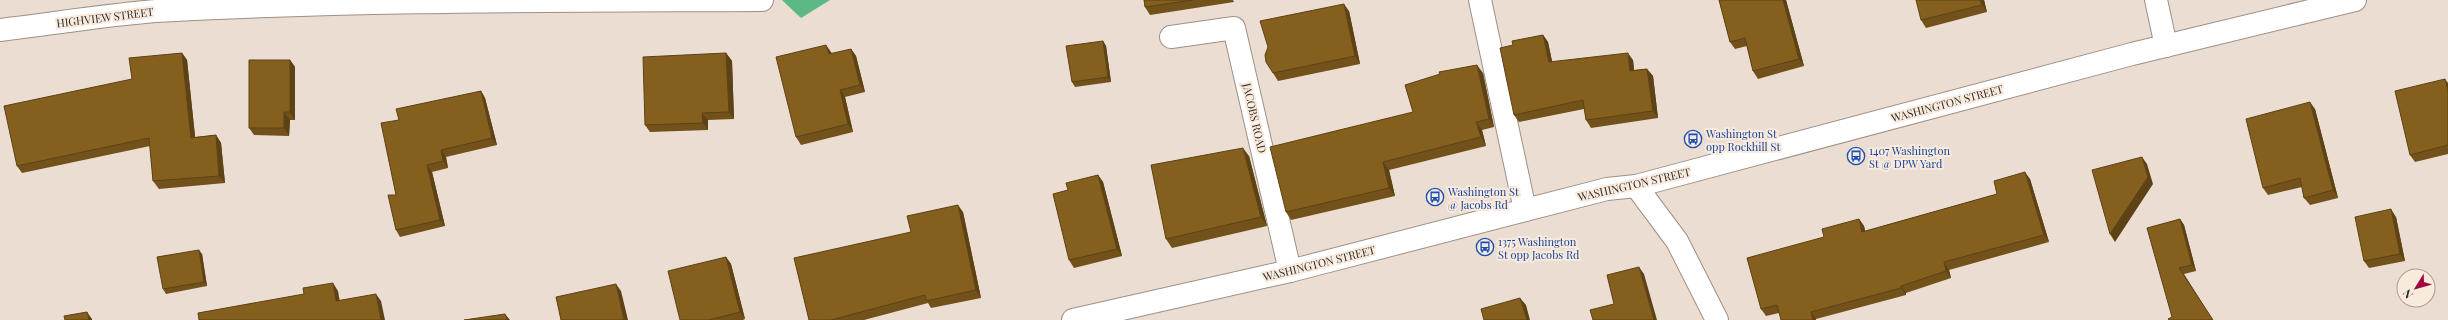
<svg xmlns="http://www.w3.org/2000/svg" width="2448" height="320" font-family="'Playfair Display',serif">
  <rect width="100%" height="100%" fill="#ebddd1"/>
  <path fill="#5cb885" d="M 782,0 L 830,0 L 801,18 Z"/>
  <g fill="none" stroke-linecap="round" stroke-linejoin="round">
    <defs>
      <path id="service" d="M 2156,0 L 2166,46"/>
      <path id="minor" d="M 1480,0 L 1525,210
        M 0,30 C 52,24 104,15 156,11 C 358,0 561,1 762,0
        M 1171,37 L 1234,28 L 1290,271
        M 1636,186 L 1677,241 L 1717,320"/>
      <path id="secondary" d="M 1073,320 L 1290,271 L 1607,189 L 1636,186 L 2132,54 L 2355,0"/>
    </defs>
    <use href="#service" stroke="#9e9085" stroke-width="24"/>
    <use href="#minor" stroke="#9e9085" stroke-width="24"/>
    <use href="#secondary" stroke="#9e9085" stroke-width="24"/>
    <use href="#service" stroke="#fff" stroke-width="22"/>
    <use href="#minor" stroke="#fff" stroke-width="22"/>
    <use href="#secondary" stroke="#fff" stroke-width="22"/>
  </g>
  <path fill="#72521a" d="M 1144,0 L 1233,0 L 1234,2 L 1150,15 L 1145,7 Z
    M 1719,0 L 1786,0 L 1804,66 L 1758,79 L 1753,71 L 1747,46 L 1735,49 L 1730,42 Z
    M 1984,0 L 1987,12 L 1926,28 L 1921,20 Z
    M 1349,11 L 1360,64 L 1278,81 L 1273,73 Z
    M 1543,35 L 1548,42 L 1552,62 L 1633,60 L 1634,70 L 1647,69 L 1653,76 L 1658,118 L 1591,128 L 1586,120 L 1584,109 L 1519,122 L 1514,115 L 1513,45 Z
    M 1103,41 L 1106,46 L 1111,82 L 1075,87 L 1072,82 Z
    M 851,49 L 856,56 L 865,92 L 845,97 L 853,132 L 801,145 L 796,137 L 831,52 L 832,54 Z
    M 182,53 L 187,60 L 195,137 L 216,135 L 221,143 L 225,183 L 159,189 L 153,181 L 150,146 L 22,173 L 17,166 L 132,79 Z
    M 726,53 L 732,61 L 734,119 L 708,120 L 708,130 L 650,132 L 645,125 Z
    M 290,60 L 295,67 L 295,120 L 290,120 L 289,136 L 254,135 L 249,128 Z
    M 1483,73 L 1494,127 L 1482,130 L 1486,146 L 1389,170 L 1395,196 L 1291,220 L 1286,212 L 1413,112 Z
    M 2448,83 L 2448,154 L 2415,162 L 2410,155 Z
    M 481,91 L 485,98 L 497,145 L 446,157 L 448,168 L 432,172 L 445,226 L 400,237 L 396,230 L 396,195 Z
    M 2315,109 L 2338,198 L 2310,205 L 2304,198 L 2302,187 L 2268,195 L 2263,188 Z
    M 1249,156 L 1267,226 L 1172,248 L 1166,239 Z
    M 1098,175 L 1103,182 L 1122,256 L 1074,268 L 1069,260 L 1068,190 Z
    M 2030,179 L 2049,242 L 1949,270 L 1951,278 L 1906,293 L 1906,295 L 1816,319 L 1779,313 L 1766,316 L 1761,309 L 1824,237 L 1859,219 L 1864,226 L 1865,231 L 1997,194 Z
    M 963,212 L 981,298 L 931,308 L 928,303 L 864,320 L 809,320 L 911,232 Z
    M 2396,217 L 2405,261 L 2369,268 L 2364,261 Z
    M 2180,219 L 2184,225 L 2196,271 L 2184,274 L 2213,320 L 2172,317 Z
    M 202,254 L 207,286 L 166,294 L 163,289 Z
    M 726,257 L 731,264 L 745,319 L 743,320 L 680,320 Z"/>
  <path fill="#5d4215" d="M 1783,0 L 1786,0 L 1804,66 L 1799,59 Z
    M 1980,0 L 1984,0 L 1987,12 L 1982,5 Z
    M 1344,4 L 1349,11 L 1360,64 L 1355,56 Z
    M 1543,35 L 1548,42 L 1554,70 L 1549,62 Z
    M 1103,41 L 1106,46 L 1111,82 L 1108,77 Z
    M 826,45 L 831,52 L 834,62 L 829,54 Z
    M 851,49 L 856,56 L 865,92 L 860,85 Z
    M 182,53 L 187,60 L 196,145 L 191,138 Z
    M 726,53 L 732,61 L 734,119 L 729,112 Z
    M 1628,53 L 1633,60 L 1635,78 L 1630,71 Z
    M 290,60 L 295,67 L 295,120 L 290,112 Z
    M 1477,65 L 1483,73 L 1494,127 L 1489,119 Z
    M 1647,69 L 1653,76 L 1658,118 L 1653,111 Z
    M 2445,79 L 2448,83 L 2448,90 Z
    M 840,90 L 845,97 L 853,132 L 848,124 Z
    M 481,91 L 485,98 L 497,145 L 492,138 Z
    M 2310,102 L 2315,109 L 2338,198 L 2333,190 Z
    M 284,112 L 290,120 L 289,136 L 284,128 Z
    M 702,113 L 708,120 L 708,130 L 703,123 Z
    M 1476,122 L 1482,130 L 1486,146 L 1481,137 Z
    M 216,135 L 221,143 L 225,183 L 219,176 Z
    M 1243,148 L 1249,156 L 1267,226 L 1261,217 Z
    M 441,150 L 446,157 L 448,168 L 443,161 Z
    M 2142,157 L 2147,164 L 2153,184 L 2115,242 L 2110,234 Z
    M 1383,162 L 1389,170 L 1395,196 L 1389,188 Z
    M 427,165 L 432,172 L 445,226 L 440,220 Z
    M 2025,172 L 2030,179 L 2049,242 L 2044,235 Z
    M 1098,175 L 1103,182 L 1122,256 L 1117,249 Z
    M 958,205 L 963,212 L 981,298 L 976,290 Z
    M 2391,209 L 2396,217 L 2405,261 L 2400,254 Z
    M 1859,219 L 1864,226 L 1867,239 L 1862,232 Z
    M 2180,219 L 2184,225 L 2196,271 L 2192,265 Z
    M 199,250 L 202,254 L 207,286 L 204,282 Z
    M 726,257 L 731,264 L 745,319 L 740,312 Z
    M 1944,262 L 1949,270 L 1951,278 L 1946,271 Z
    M 1639,267 L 1644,274 L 1657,320 L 1654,320 Z
    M 333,283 L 338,291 L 341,308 L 336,301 Z
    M 616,284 L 621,291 L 628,320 L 624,320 Z
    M 1901,286 L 1906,293 L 1906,295 L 1901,288 Z
    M 376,294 L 381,301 L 385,320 L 381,320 Z
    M 1520,298 L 1526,305 L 1530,320 L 1527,320 Z
    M 87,312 L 92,319 L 92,320 L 89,320 Z
    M 1811,312 L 1816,319 L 1816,320 L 1813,320 Z
    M 505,314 L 510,320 L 507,320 Z"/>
  <path fill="#855f1e" stroke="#5d4215" d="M 1144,0 L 1193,0 L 1145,7 Z
    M 1719,0 L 1783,0 L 1799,59 L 1753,71 L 1745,38 L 1730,42 Z
    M 1916,0 L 1980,0 L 1982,5 L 1921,20 Z
    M 1344,4 L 1355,56 L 1273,73 L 1266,62 L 1265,55 L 1268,47 L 1260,21 Z
    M 1543,35 L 1549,62 L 1628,53 L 1630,71 L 1647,69 L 1653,111 L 1586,120 L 1583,100 L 1514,115 L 1500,48 L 1513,45 L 1512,41 Z
    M 1103,41 L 1108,77 L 1072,82 L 1066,46 Z
    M 826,45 L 829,54 L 851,49 L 860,85 L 840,90 L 848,124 L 796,137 L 776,57 Z
    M 182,53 L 191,138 L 216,135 L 219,176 L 153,181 L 149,138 L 17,166 L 4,106 L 132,79 L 129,58 Z
    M 726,53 L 729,112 L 702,113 L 703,123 L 645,125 L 643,57 Z
    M 249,60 L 290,60 L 290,112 L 284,112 L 284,128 L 249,128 Z
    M 1477,65 L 1489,119 L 1476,122 L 1481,137 L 1383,162 L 1389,188 L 1286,212 L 1270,147 L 1413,112 L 1405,85 L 1440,74 L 1439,72 Z
    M 2445,79 L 2448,90 L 2448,145 L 2410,155 L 2395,91 Z
    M 481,91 L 492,138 L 441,150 L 443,161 L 427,165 L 440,220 L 396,230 L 388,195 L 396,195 L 381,123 L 399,120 L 396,109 Z
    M 2310,102 L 2333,190 L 2304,198 L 2300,178 L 2263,188 L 2246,119 Z
    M 1243,148 L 1261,217 L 1166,239 L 1151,165 Z
    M 2142,157 L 2148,177 L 2110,234 L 2092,170 Z
    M 2025,172 L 2044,235 L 1944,262 L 1946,271 L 1901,286 L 1901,288 L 1811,312 L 1813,320 L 1781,320 L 1777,305 L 1761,309 L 1747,258 L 1824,237 L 1822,229 L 1859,219 L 1862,232 L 1997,194 L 1994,181 Z
    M 1098,175 L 1117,249 L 1069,260 L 1053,194 L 1068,190 L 1066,183 Z
    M 958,205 L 976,290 L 926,301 L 925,295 L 831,320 L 809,320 L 794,258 L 911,232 L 907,216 Z
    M 2391,209 L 2400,254 L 2364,261 L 2355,217 Z
    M 2180,219 L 2192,265 L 2179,268 L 2213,320 L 2169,320 L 2168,319 L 2172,317 L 2147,228 Z
    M 199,250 L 204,282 L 163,289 L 157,257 Z
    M 726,257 L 740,312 L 709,320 L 680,320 L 668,271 Z
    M 1639,267 L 1654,320 L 1593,320 L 1590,310 L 1614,304 L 1607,275 Z
    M 333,283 L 336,301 L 376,294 L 381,320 L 199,320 L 198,313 L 304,294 L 303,288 Z
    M 616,284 L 624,320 L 561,320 L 556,297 Z
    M 1520,298 L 1527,320 L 1484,320 L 1481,309 Z
    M 87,312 L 89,320 L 65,320 L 64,316 Z
    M 505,314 L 507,320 L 464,320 Z"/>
  <defs>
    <symbol id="bus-ring" viewBox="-11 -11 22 22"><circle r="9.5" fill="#f9eade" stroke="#1a4fb4" stroke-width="1.5"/><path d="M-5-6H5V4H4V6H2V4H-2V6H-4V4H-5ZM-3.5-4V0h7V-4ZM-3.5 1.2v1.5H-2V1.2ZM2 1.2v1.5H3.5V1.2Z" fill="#1a4fb4"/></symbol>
  </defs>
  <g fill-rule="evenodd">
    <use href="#bus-ring" x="1683" y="129" width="20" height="20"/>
    <use href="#bus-ring" x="1846" y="146" width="20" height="20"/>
    <use href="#bus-ring" x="1425" y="187" width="20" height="20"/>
    <use href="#bus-ring" x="1475" y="237" width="20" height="20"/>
  </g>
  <g text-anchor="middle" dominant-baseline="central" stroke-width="4" stroke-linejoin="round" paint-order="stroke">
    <g font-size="11" fill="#2f2a25" stroke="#f9eade">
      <text transform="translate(105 17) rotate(-7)">HIGHVIEW STREET</text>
      <text transform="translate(1947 103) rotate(-15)">WASHINGTON STREET</text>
      <text transform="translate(1255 118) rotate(77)">JACOBS ROAD</text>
      <text transform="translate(1634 184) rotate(-13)">WASHINGTON STREET</text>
      <text transform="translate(1319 263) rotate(-14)">WASHINGTON STREET</text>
    </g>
    <g font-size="11" fill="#164399" stroke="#f9eade" text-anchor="start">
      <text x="1706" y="133">Washington St<tspan x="1706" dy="13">opp Rockhill St</tspan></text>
      <text x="1869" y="150">1407 Washington<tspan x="1869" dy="13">St @ DPW Yard</tspan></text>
      <text x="1448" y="191">Washington St<tspan x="1448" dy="13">@ Jacobs Rd</tspan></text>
      <text x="1498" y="241">1375 Washington<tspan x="1498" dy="13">St opp Jacobs Rd</tspan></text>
    </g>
  </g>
  <g transform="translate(2416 288) rotate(233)"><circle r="19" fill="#f9eade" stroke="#a89d94"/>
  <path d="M0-3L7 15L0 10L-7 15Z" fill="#a2063e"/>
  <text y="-6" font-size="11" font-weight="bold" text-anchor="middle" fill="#2f2a25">N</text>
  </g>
</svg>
